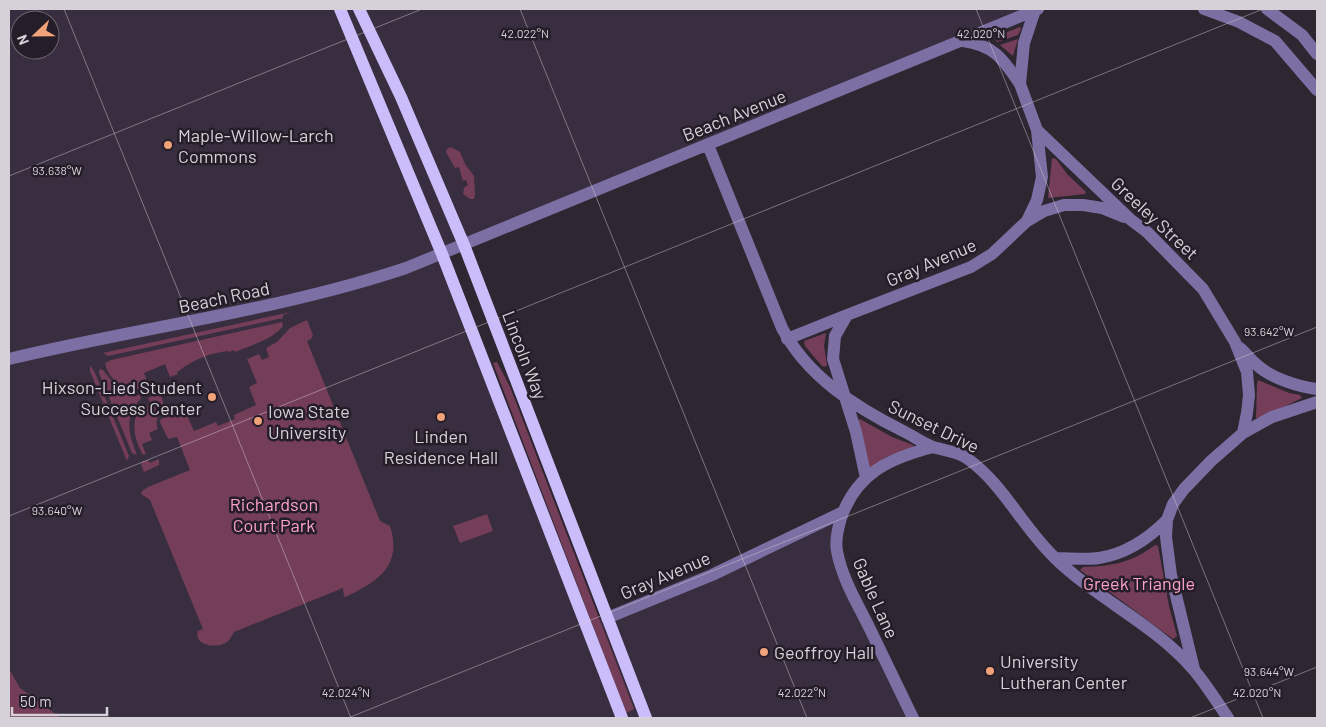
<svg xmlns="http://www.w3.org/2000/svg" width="1326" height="727" font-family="Barlow,sans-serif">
  <rect width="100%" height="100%" fill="#2e2732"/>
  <path fill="#392e3f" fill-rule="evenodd" d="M 9,9 L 1038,9 L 442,255 L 585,626 L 620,613 L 843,512 L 836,549 L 913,718 L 9,718 ZM 20,20 L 50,20 L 50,50 L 20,50 Z"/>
  <path fill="#753e58" d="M 1020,27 L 1021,29 L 1018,35 L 997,42 L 996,41 L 997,36 Z
    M 1018,39 L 1013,56 L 1000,45 Z
    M 451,147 L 460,152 L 465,164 L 474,176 L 475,194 L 474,199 L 470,199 L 463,194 L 464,188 L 468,185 L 466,180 L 463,181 L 459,167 L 455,168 L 446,152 L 447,149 Z
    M 1052,158 L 1056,159 L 1067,174 L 1086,192 L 1085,194 L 1048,198 Z
    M 291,312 L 283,315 L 283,318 L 108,356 L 103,353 Z
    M 307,320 L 313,335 L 311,339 L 307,341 L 380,521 L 390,526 C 403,566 377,582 345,597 L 344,596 L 343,588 L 234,632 C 232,635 230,640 227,642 C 218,649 193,646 198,631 L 203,629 L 150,500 L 141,494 L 142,491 L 148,487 L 190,470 L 177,437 L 169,439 L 167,437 L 160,422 L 161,419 L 177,412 L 178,413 L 185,411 L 194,431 L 216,422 L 218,426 L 235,419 L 234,415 L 256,405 L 249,387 L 257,383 L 247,359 L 259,354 L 262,360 L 269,357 L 266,348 L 277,342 L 290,328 Z
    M 282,322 L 283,326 C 272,340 251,345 235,352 L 234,350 L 229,352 L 228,351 C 209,353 193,360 177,372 L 178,374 L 170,377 L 165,364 L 144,373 L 149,387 C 131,394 109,383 105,363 L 111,360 Z
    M 826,333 L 824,346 L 827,365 L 825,367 L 822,366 L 805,346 L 804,341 Z
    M 497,362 L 510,387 L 634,709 L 626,713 L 493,363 Z
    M 90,365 L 95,373 L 129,456 L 127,461 L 90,371 Z
    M 102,369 C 116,384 115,394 140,395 L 141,398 C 124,419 128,432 137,455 L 132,453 L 99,373 L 99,370 Z
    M 1258,380 L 1289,393 L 1300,395 L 1302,398 L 1261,418 L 1256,418 L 1257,384 Z
    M 160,393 L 166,410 C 159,416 154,418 158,429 L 149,433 L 152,440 L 142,444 L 146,454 L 143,455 C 135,440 131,427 138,410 L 142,413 L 150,402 L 148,398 Z
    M 860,419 L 892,437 L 913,445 L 913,448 L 886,457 L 869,469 L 857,421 Z
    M 159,459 L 159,465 L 144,472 L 141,464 L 142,462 L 148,460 L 150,463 Z
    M 487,514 L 493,531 L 460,543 L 453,526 Z
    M 1155,545 L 1158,546 L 1169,606 L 1177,636 L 1173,639 L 1080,570 L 1083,567 C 1112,566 1131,563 1155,545 Z
    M 9,669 L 20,688 L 61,718 L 9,718 Z"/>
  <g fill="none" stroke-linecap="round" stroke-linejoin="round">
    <path stroke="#7c6fa3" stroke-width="12" d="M 1204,9 L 1239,22 L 1275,41 L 1317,90
      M 1267,9 L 1302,35 L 1317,54
      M 963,41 C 994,45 1003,59 1020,84
      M 1037,130 L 1131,220 L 1147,232 L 1203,289 L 1235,342 L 1247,372 L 1249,395 L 1247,413 L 1243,433 L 1211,461 L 1184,489 L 1173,504 L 1167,520 L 1166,537 L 1171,575 L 1194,669
      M 708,145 L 782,328 C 807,376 855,407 903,431 C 913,436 923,443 933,447 C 945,451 958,451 968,459 C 1004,485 1023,528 1055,558 C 1097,599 1154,624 1193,669 C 1206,684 1217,702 1228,718
      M 1027,221 L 1037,200 L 1042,177 L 1037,130 L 1020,84 L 1024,43 L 1035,10
      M 787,339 L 847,315
      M 1240,348 C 1246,353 1251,360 1257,365 C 1271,378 1299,387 1317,389
      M 9,359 C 141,327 277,311 406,268 L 1038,9
      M 1243,433 L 1272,417 L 1317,402
      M 866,478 L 856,432 L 833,359 L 835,336 L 847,315 L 971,267 L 992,254 L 1027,221 L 1044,211 L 1064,205 L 1083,205 L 1102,208 L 1124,217
      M 1055,558 C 1069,558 1085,560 1099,558 C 1125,554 1148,539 1167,520
      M 607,618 L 712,575 L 843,512
      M 913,718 C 898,687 883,656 868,625 C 856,601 842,578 837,551 C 835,541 838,528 841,518 C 857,472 891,458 933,447"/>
    <path stroke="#cbbcfc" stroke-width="12" d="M 340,9 L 442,254 L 622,718
      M 359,9 L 401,97 L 464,245 L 646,718"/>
  </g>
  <path fill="none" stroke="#d6d1d9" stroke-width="1" stroke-opacity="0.45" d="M 64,9 L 351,718M 520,9 L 807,718M 976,9 L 1263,718M 9,176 L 422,9M 9,516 L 1263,9M 348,718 L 1317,327M 1190,718 L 1317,667"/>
  <g fill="#f0a27a" stroke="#251d28" stroke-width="2">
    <circle cx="168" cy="145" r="5"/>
    <circle cx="212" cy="397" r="5"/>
    <circle cx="441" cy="417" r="5"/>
    <circle cx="258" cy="421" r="5"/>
    <circle cx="764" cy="652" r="5"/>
    <circle cx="990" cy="671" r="5"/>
  </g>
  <g text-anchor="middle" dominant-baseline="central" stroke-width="5" stroke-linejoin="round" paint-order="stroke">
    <g font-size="18" fill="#d6d1d9" stroke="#251d28">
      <text transform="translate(734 115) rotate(-22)">Beach Avenue</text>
      <text transform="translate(1155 218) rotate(43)">Greeley Street</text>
      <text transform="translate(931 262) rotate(-23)">Gray Avenue</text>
      <text transform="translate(224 297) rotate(-12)">Beach Road</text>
      <text transform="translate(525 355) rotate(69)">Lincoln Way</text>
      <text transform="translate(934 426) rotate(26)">Sunset Drive</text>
      <text transform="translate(665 575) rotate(-23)">Gray Avenue</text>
      <text transform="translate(876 598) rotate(66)">Gable Lane</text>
    </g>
    <g font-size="18" fill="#d6d1d9" stroke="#251d28" text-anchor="start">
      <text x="178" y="135">Maple-Willow-Larch<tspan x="178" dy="21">Commons</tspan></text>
      <text x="202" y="387" text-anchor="end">Hixson-Lied Student<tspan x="202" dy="21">Success Center</tspan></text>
      <text x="268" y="411">Iowa State<tspan x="268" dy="21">University</tspan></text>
      <text x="441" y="436" text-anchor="middle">Linden<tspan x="441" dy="21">Residence Hall</tspan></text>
      <text x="774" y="652">Geoffroy Hall</text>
      <text x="1000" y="661">University<tspan x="1000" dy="21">Lutheran Center</tspan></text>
    </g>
    <g font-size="18" fill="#fca1ca" stroke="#251d28">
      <text x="274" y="504">Richardson<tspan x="274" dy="21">Court Park</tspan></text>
      <text x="1139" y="583">Greek Triangle</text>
    </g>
  </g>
  <g font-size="12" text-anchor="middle" fill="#d6d1d9" stroke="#251d28" stroke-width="5" stroke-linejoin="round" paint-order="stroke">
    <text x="981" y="38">42.020°N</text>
    <text x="525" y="38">42.022°N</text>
    <text x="57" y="175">93.638°W</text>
    <text x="1269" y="336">93.642°W</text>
    <text x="57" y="515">93.640°W</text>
    <text x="1269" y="676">93.644°W</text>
    <text x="346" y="697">42.024°N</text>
    <text x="802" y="697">42.022°N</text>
    <text x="1257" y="697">42.020°N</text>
  </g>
  <rect width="1326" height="727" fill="none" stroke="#d6d1d9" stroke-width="20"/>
  <g transform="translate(35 35) rotate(248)"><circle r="24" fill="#251d28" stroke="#6c656f"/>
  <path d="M0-4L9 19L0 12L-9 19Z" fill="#f0a27a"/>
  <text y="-8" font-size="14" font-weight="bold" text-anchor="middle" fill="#d6d1d9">N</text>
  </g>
  <path d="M12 707v8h95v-8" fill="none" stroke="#d6d1d9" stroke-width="2.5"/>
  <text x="20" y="707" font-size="15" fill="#d6d1d9" stroke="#251d28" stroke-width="4" paint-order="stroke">50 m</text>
</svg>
